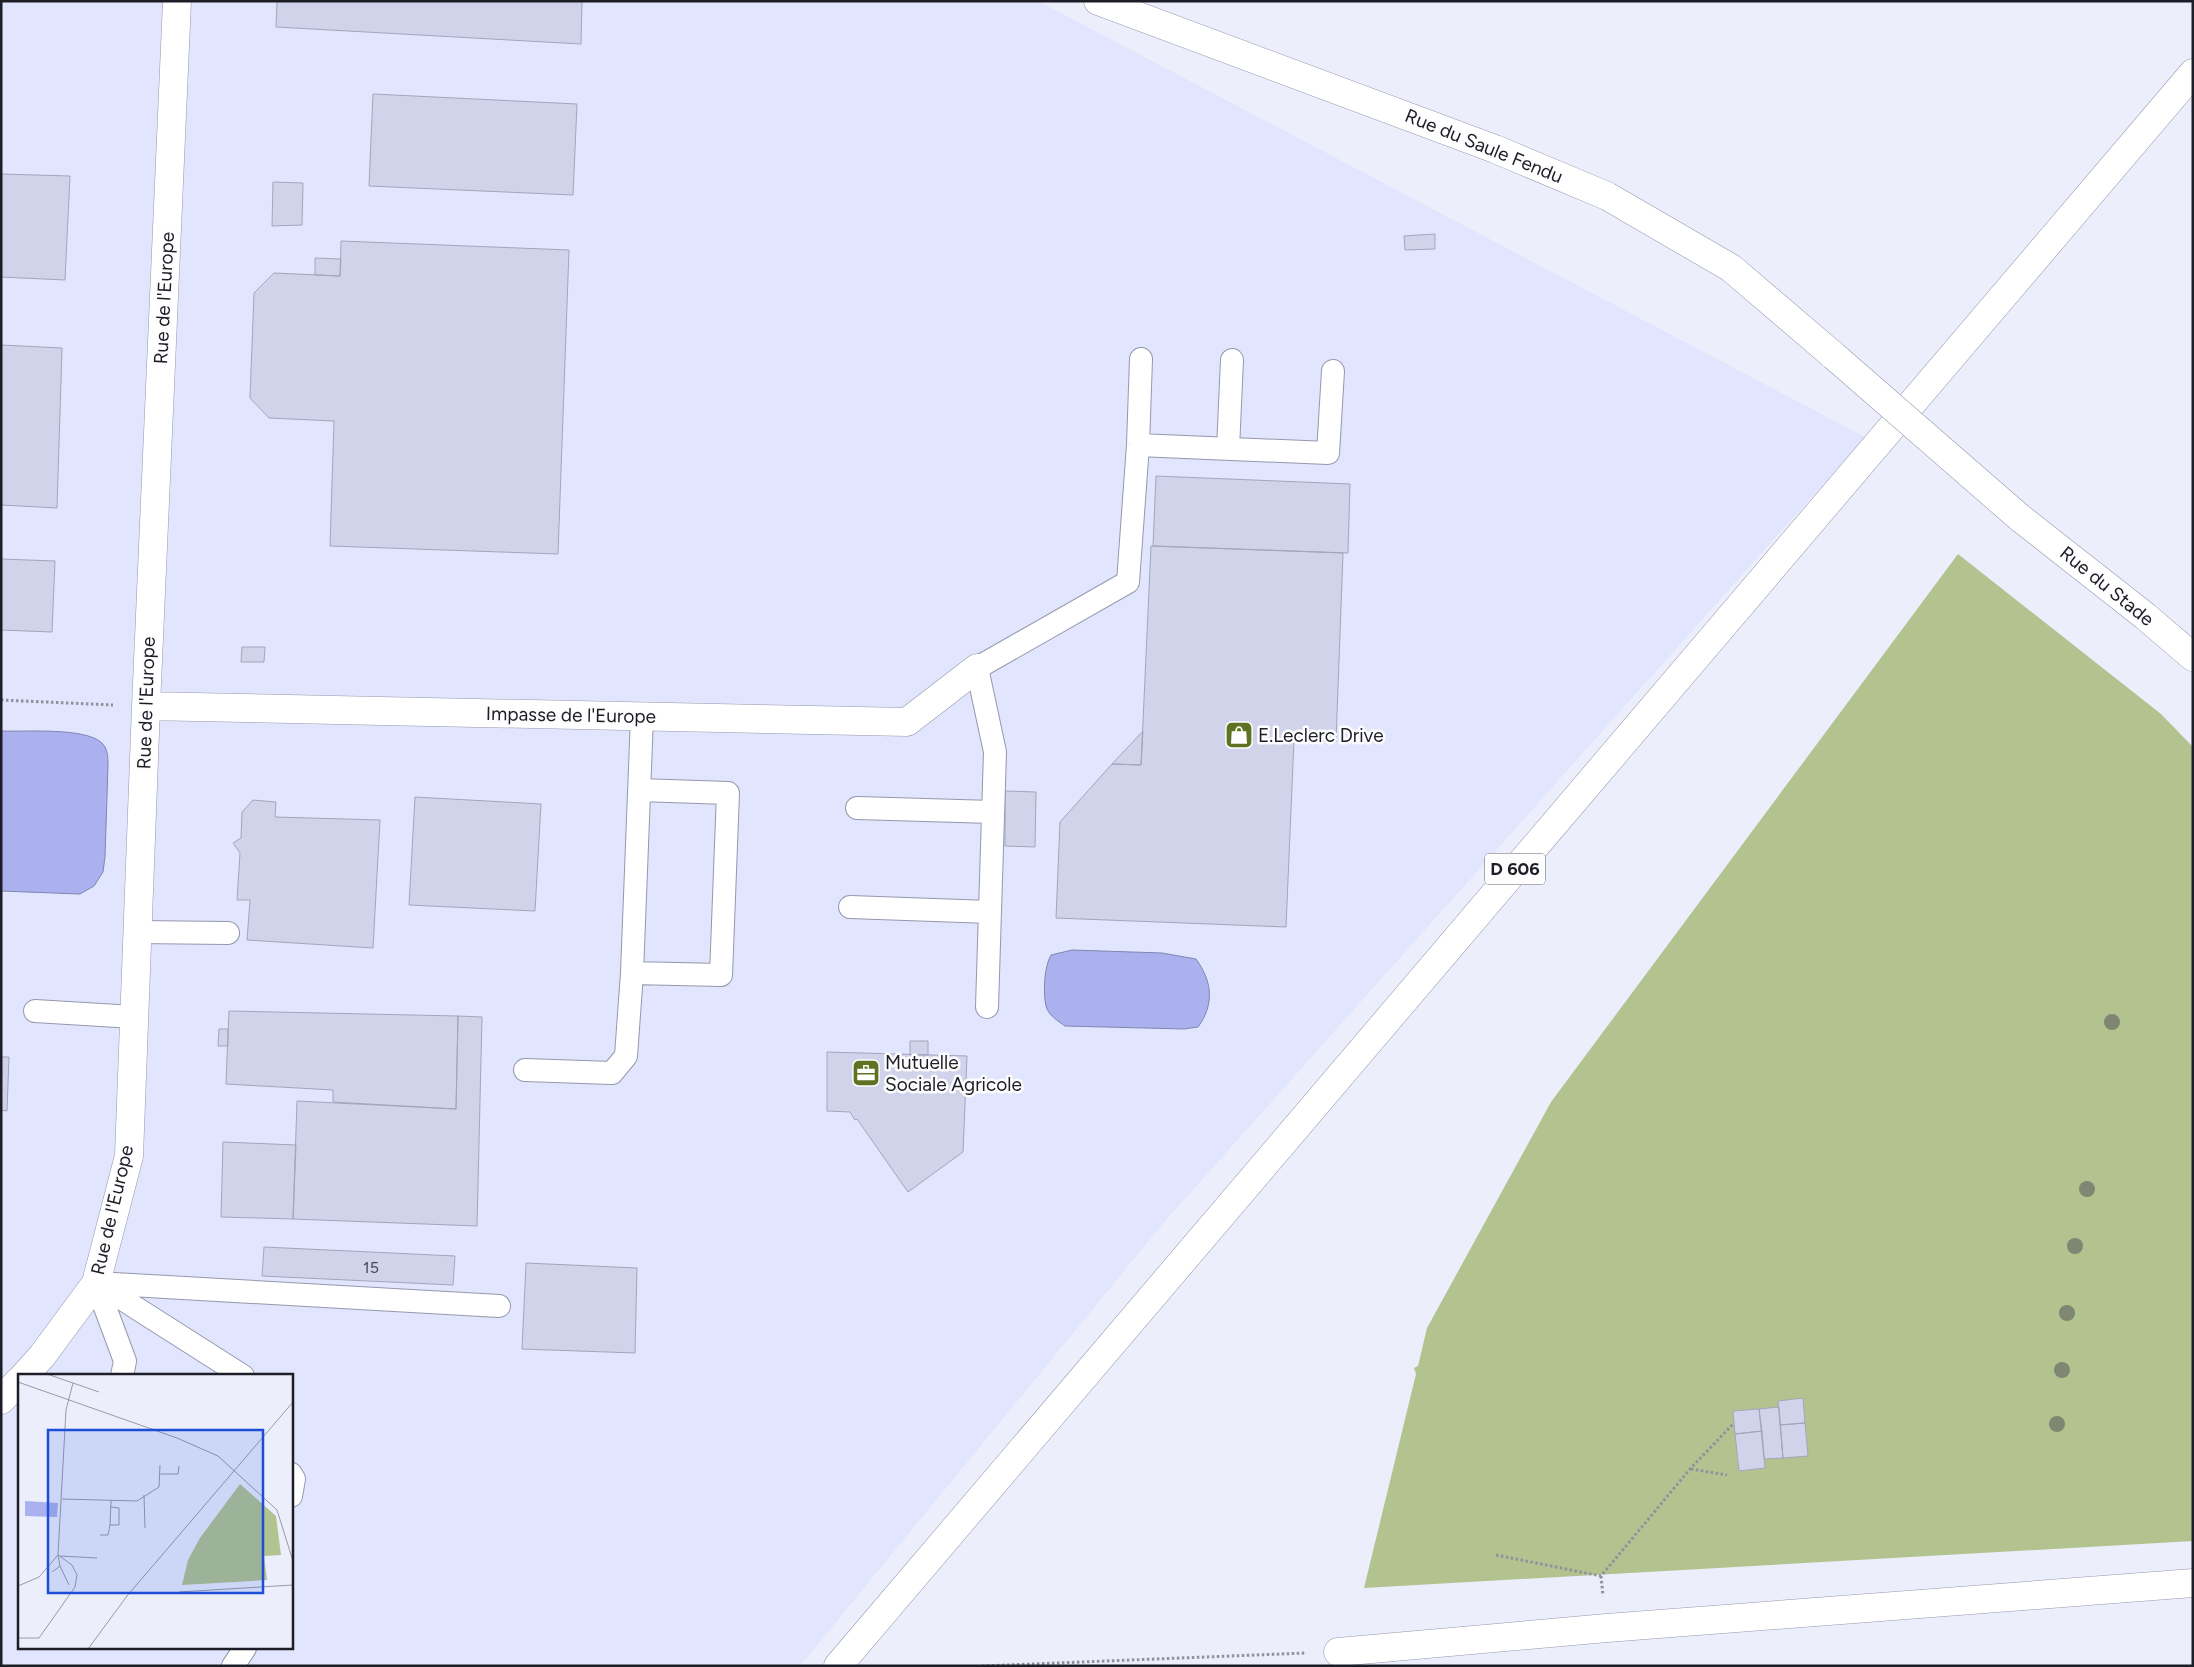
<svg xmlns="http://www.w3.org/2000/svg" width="2194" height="1667" font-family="Figtree,sans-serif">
  <rect width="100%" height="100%" fill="#eceefc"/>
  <path fill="#e1e5fd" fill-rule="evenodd" d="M 1,1 L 1038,1 L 1865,437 L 1165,1221 L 800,1666 L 1,1666 ZM 19,1376 L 291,1376 L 291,1648 L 19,1648 Z"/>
  <path fill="#b3c38f" d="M 1958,554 L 2161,714 L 2193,747 L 2193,1541 L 1364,1588 L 1416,1374 L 1414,1368 L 1418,1366 L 1427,1328 L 1551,1102 Z"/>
  <path fill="#abb1ee" stroke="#8085b2" d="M 1,731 C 25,732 85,727 102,743 C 108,749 108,758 108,765 L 105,857 L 103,872 L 94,886 L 80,894 L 1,891 Z
    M 1072,950 L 1162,953 L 1196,959 C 1212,981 1215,1004 1198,1027 L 1184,1029 L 1065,1026 C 1058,1021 1048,1015 1046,1006 C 1043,993 1044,967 1051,955 Z"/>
  <path fill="#d0d3e9" stroke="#a3a6bb" d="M 277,1 L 582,1 L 581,44 L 276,27 Z
    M 373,94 L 577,104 L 573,195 L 369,186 Z
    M 1,174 L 70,176 L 65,280 L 1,277 Z
    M 273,182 L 303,183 L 302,225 L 272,226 Z
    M 1435,234 L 1435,249 L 1405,250 L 1404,236 Z
    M 341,241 L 569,250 L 558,554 L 330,546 L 334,421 L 269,418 L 250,398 L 254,293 L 274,273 L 340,276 Z
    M 315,258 L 341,259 L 340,276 L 315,275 Z
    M 1,345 L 62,348 L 57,508 L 1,505 Z
    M 1156,476 L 1350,484 L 1348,553 L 1153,546 Z
    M 1151,546 L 1343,553 L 1336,742 L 1294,740 L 1286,927 L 1056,918 L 1060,822 L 1112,764 L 1141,765 Z
    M 1,559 L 55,561 L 52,632 L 1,630 Z
    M 242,647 L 265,647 L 264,662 L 241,662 Z
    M 1143,731 L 1141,765 L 1112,764 Z
    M 1005,791 L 1036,792 L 1035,847 L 1005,846 Z
    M 415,797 L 541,804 L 535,911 L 409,905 Z
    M 253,800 L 276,802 L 275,817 L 380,820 L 373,948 L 247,940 L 250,900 L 237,900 L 240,853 L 233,843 L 241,838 L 242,812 Z
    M 229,1011 L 458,1016 L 456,1109 L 333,1102 L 333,1090 L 226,1084 Z
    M 458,1016 L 482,1017 L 477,1226 L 293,1219 L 297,1101 L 456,1109 Z
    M 219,1029 L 228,1029 L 228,1046 L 218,1046 Z
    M 910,1041 L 928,1041 L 928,1055 L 910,1055 Z
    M 827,1052 L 967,1056 L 963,1152 L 908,1192 L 857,1119 L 855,1120 L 850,1112 L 827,1111 Z
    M 1,1057 L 9,1057 L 7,1111 L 1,1110 Z
    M 223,1142 L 296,1145 L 293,1219 L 221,1217 Z
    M 264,1247 L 455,1256 L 453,1285 L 262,1276 Z
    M 526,1263 L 637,1268 L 635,1353 L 522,1349 Z
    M 1803,1398 L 1805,1423 L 1780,1425 L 1778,1401 Z
    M 1779,1407 L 1783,1458 L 1764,1459 L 1759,1409 Z
    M 1759,1409 L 1762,1431 L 1735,1434 L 1733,1411 Z
    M 1805,1423 L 1808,1456 L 1783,1458 L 1780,1425 Z
    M 1762,1431 L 1765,1468 L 1739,1471 L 1735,1434 Z"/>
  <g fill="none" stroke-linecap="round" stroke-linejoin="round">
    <defs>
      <path id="service" d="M 1138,445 L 1328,453 L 1333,371
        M 1228,449 L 1232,360
        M 639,790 L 728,793 L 721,975 L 632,973 L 642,717
        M 857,808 L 993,812
        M 850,907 L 990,912
        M 137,932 L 228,933
        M 987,1007 L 995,752 L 977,668 L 1128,582 L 1138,445 L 1141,359
        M 35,1011 L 134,1017
        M 525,1070 L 612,1073 L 626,1056 L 632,973
        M 96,1283 L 499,1306
        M 96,1283 L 125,1361 L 122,1376
        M 97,1283 L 243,1376
        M 291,1474 L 294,1479 L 291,1496
        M 233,1666 L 245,1648"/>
      <path id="minor" d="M 146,706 L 907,722 L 977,668
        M 24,1376 L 42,1356 L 96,1283 L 129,1156 L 146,706 L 177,1
        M 1,1400 L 19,1381
        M 1338,1652 L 1607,1628 L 2193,1583"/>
      <path id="tertiary" d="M 1098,1 L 1495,149 L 1607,196 L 1731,268 L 1834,356
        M 2019,517 L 2145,616 L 2193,657"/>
      <path id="primary" d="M 838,1666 L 2193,73"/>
    </defs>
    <use href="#service" stroke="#9598ad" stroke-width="24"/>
    <use href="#minor" stroke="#9598ad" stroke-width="29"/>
    <use href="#tertiary" stroke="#9598ad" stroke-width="29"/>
    <use href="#primary" stroke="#9598ad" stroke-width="29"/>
    <path stroke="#90919d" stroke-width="3" stroke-dasharray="2.5 2.5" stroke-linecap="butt" d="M 1,700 L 113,705
      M 1691,1469 L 1727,1475
      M 1496,1555 L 1601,1576 L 1690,1469 L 1734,1423
      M 1601,1576 L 1603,1596
      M 982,1666 L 1305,1653"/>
    <use href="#service" stroke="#fff" stroke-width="22"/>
    <use href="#minor" stroke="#fff" stroke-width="28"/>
    <use href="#tertiary" stroke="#fff" stroke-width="28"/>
    <use href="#primary" stroke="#fff" stroke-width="28"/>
    <defs>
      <path id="tertiary-bridge" d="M 1834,356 L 2019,517"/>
    </defs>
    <use href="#tertiary-bridge" stroke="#9598ad" stroke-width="29" stroke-linecap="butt"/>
    <use href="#tertiary-bridge" stroke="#fff" stroke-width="28"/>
  </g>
  <g fill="#7f8672">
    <circle cx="2112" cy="1022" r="8"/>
    <circle cx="2087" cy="1189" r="8"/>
    <circle cx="2075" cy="1246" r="8"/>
    <circle cx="2067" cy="1313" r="8"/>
    <circle cx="2062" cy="1370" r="8"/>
    <circle cx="2057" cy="1424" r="8"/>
  </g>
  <defs>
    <symbol id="shop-square" viewBox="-11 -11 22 22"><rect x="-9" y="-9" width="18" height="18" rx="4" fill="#5f7221" stroke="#fdfdfd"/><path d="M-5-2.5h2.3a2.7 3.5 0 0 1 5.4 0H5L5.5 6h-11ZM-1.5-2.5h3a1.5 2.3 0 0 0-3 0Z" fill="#fff"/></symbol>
    <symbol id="office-square" viewBox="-11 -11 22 22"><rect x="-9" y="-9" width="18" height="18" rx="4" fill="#5f7221" stroke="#fdfdfd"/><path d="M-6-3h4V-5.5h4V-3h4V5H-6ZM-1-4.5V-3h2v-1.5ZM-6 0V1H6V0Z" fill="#fff"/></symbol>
  </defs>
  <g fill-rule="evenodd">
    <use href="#shop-square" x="1223" y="719" width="32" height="32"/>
    <use href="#office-square" x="850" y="1057" width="32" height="32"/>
  </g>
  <g text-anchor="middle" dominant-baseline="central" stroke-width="5" stroke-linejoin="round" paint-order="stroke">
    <g font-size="16" fill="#494a57">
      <text x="371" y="1267">15</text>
    </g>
    <rect fill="#fdfdfd" stroke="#606066" stroke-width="1" x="1485" y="853.5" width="60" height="31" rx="4"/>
    <g font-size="18" font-weight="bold" fill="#1c1d26">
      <text x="1515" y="869">D 606</text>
    </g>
    <g font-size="19" fill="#1c1d26" stroke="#fdfdfd">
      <text transform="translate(1484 146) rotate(22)">Rue du Saule Fendu</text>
      <text transform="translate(164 298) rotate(-87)">Rue de l'Europe</text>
      <text transform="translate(2107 586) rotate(39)">Rue du Stade</text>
      <text transform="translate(146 703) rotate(-88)">Rue de l'Europe</text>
      <text transform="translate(571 715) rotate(1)">Impasse de l'Europe</text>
      <text transform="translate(112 1210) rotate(-77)">Rue de l'Europe</text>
    </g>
    <g font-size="19" fill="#1c1d26" stroke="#fdfdfd" text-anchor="start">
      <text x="1258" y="735">E.Leclerc Drive</text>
      <text x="885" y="1062">Mutuelle<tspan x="885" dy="22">Sociale Agricole</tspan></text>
    </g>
  </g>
  <g transform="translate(18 1374)">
    <rect width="275" height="275" fill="#eceefc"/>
    <path d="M 222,110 L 258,142 L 263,181 L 246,182 L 249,206 L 164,211 L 170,186 L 182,164 Z" fill="#b3c38f"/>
    <path d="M 7,127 L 40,129 L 39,143 L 7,142 Z" fill="#abb1ee"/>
    <path fill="none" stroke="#999aa6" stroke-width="1" d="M 29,0 L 81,18M 0,8 L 159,64 L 200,82 L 259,136 L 275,187M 142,100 L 160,100 L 161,92M 126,121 L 127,154M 44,125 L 119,127 L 141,113 L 142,91M 93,133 L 101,134 L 101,151 L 92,151 L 93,126M 82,161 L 90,161 L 92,151M 42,182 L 79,184M 42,192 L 51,211M 34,198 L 42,192 L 40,181M 0,212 L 21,203 L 40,181 L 48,36 L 55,9M 161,218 L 275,211M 0,264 L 21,264 L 57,213 L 59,201 L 54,191 L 40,181M 70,275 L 109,222 L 275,28"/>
    <path fill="#1d4ed8" fill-opacity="0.15" stroke="#1d4ed8" stroke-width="2.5" d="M 30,56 L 245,56 L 245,219 L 30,219 Z"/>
    <rect width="275" height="275" fill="none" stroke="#1c1d26" stroke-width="2.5"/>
  </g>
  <rect width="2194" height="1667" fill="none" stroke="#1c1d26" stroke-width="5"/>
</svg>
